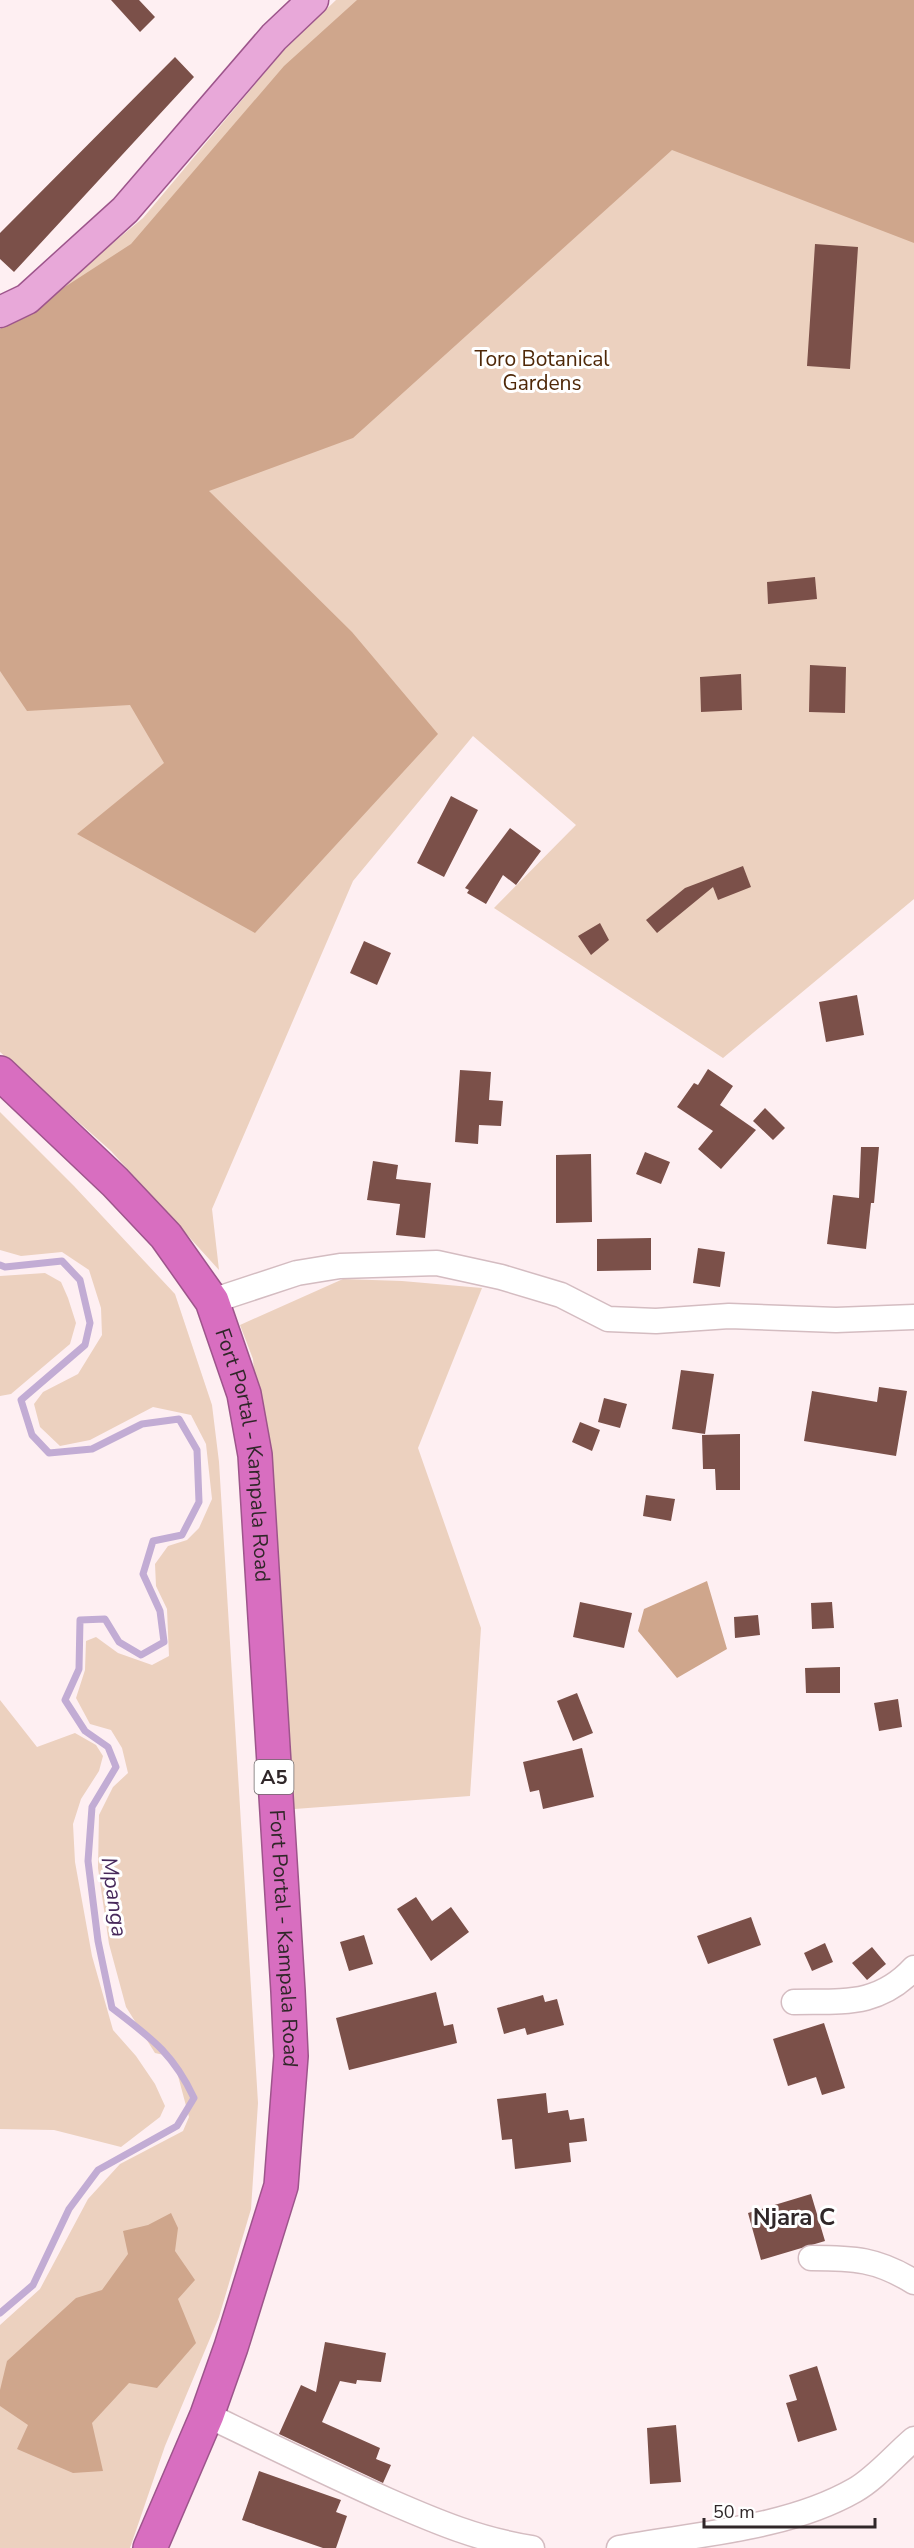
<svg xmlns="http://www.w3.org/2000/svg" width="914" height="2548" font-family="'Nunito Sans',sans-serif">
  <rect width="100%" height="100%" fill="#feeff2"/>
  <path fill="#ecd1bf" d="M 336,0 L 914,0 L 914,899 L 723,1058 L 494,908 L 576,825 L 473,736 L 353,881 L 212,1209 L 219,1270 L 111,1151 L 0,1052 L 0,329 L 36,307 L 143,218 L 283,51 Z
    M 0,1112 L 74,1186 L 175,1294 L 212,1405 L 219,1462 L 258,2103 L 251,2209 L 219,2317 L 165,2446 L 130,2548 L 0,2548 L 0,2325 L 40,2289 L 88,2199 L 120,2164 L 183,2131 L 189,2117 L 173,2057 L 155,2053 L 126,2007 L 109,1944 L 98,1868 L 99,1815 L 113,1787 L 128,1773 L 122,1748 L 111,1730 L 90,1724 L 76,1698 L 85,1670 L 86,1641 L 96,1637 L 118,1653 L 152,1665 L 169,1656 L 167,1609 L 156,1586 L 155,1564 L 168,1546 L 187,1540 L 199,1528 L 212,1499 L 206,1444 L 191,1415 L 153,1407 L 90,1440 L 60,1446 L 40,1427 L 34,1404 L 43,1392 L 78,1374 L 102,1335 L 101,1308 L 89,1270 L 62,1252 L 21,1256 L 0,1250 Z
    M 45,1273 L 61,1282 L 68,1298 L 76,1323 L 70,1344 L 11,1394 L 0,1396 L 0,1276 Z
    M 343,1279 L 402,1281 L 482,1288 L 418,1448 L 481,1628 L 470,1796 L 281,1810 L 279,1685 L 253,1359 L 240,1325 Z
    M 0,1700 L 37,1747 L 75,1733 L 96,1745 L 103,1756 L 99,1771 L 81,1799 L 73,1824 L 75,1862 L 92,1956 L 113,2030 L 136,2056 L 155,2084 L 165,2106 L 160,2117 L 121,2147 L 54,2130 L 0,2129 Z"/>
  <path fill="#cfa68c" d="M 357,0 L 914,0 L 914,243 L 672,150 L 353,438 L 209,491 L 352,632 L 438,734 L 255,933 L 77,834 L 164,763 L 130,705 L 27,711 L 0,671 L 0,329 L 131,244 L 284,66 Z
    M 707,1581 L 727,1649 L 677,1678 L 638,1631 L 644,1609 Z
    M 171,2213 L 178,2228 L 175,2251 L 195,2280 L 178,2299 L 196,2343 L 157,2388 L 129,2383 L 92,2423 L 103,2471 L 73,2473 L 17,2449 L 28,2425 L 0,2406 L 0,2390 L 7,2361 L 76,2298 L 102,2290 L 128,2254 L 123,2231 L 148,2225 Z"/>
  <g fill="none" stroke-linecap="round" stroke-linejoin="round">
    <path stroke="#c2acd4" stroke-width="7" d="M 0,1265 L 5,1267 L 62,1261 L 80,1280 L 90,1323 L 85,1345 L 21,1400 L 32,1435 L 49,1453 L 92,1449 L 142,1424 L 179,1419 L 197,1450 L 199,1502 L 182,1535 L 153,1541 L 143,1574 L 160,1611 L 164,1642 L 141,1655 L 119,1642 L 105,1619 L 80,1620 L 79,1669 L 65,1700 L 85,1731 L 108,1747 L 116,1767 L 92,1807 L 88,1861 L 98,1941 L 112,2008 C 151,2038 173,2053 194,2098 L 177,2126 L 98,2170 L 69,2209 L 33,2285 L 0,2313"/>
  </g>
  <path fill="#7b5049" d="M 111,0 L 139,0 L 155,17 L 140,32 Z
    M 175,57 L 194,77 L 14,272 L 0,259 L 0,233 Z
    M 815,244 L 858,247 L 850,369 L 807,366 Z
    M 815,577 L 817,599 L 768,604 L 767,582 Z
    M 810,665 L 846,667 L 845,713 L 809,712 Z
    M 741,674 L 742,710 L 701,712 L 700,677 Z
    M 451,796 L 478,810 L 444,877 L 417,863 Z
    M 510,828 L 541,851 L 516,885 L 503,875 L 486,904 L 467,893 L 469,890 L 465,888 Z
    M 743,866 L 751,887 L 718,900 L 713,887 L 657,933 L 646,920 L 685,888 Z
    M 600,923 L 609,940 L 591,955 L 578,936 Z
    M 364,941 L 391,953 L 377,985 L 350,973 Z
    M 857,995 L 864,1035 L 826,1042 L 819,1002 Z
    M 708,1069 L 733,1086 L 720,1105 L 756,1130 L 721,1169 L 698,1149 L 713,1131 L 677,1107 L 694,1083 L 698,1085 Z
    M 460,1070 L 491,1072 L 489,1100 L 503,1101 L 501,1126 L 479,1125 L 478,1144 L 455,1142 Z
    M 765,1108 L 785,1128 L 773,1140 L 753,1121 Z
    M 861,1147 L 879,1147 L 874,1203 L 871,1203 L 866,1249 L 827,1244 L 833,1195 L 859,1198 Z
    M 645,1152 L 670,1162 L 661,1184 L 636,1174 Z
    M 591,1154 L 592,1222 L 556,1223 L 556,1155 Z
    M 373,1161 L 398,1165 L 396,1179 L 431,1183 L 425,1238 L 396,1235 L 400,1204 L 367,1200 Z
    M 651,1238 L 651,1270 L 597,1271 L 597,1239 Z
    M 698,1248 L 725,1252 L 720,1287 L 693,1283 Z
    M 681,1370 L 714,1374 L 705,1434 L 672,1429 Z
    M 879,1387 L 907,1391 L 896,1456 L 804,1441 L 812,1391 L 877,1402 Z
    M 604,1398 L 627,1404 L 620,1428 L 598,1422 Z
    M 580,1422 L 600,1430 L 592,1451 L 572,1442 Z
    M 740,1434 L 740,1490 L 716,1490 L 715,1469 L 703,1469 L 702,1435 Z
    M 646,1495 L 675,1499 L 671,1521 L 643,1516 Z
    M 580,1602 L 632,1613 L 624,1648 L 573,1637 Z
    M 832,1602 L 834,1628 L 812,1629 L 811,1603 Z
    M 758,1615 L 760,1635 L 735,1638 L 734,1617 Z
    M 840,1667 L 840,1693 L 806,1693 L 805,1668 Z
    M 577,1693 L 593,1733 L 573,1741 L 557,1701 Z
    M 898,1699 L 902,1727 L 879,1731 L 874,1703 Z
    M 582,1748 L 594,1797 L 543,1809 L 539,1790 L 530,1792 L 523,1762 Z
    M 416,1897 L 432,1921 L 451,1907 L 469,1932 L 431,1961 L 397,1909 Z
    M 751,1917 L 761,1945 L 708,1964 L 697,1936 Z
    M 364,1935 L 373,1964 L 349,1971 L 340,1942 Z
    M 825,1943 L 833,1962 L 812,1971 L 804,1953 Z
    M 872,1947 L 886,1964 L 867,1980 L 852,1963 Z
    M 436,1992 L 444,2026 L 453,2024 L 457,2043 L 349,2070 L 336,2018 Z
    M 543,1995 L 545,2002 L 557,1999 L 564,2025 L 527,2035 L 525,2028 L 504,2034 L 497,2008 Z
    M 824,2023 L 845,2088 L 822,2095 L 816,2077 L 788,2086 L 773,2039 Z
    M 546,2093 L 548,2113 L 568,2110 L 570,2120 L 584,2118 L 587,2141 L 569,2143 L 571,2162 L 515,2169 L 512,2139 L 502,2140 L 497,2099 Z
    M 811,2194 L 825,2241 L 761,2260 L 748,2213 Z
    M 325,2342 L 386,2353 L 381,2382 L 357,2380 L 356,2384 L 340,2381 L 322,2422 L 380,2448 L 376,2459 L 391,2465 L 383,2483 L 279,2434 L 301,2385 L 316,2392 Z
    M 817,2366 L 837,2430 L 798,2442 L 786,2403 L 797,2400 L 789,2375 Z
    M 676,2425 L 681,2482 L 650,2484 L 647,2428 Z
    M 259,2471 L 341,2500 L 336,2512 L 347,2516 L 336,2548 L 323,2548 L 242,2520 Z"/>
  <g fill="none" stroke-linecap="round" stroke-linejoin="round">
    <defs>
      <path id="minor" d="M 212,1301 L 297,1273 L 340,1266 L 437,1263 L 501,1277 L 561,1295 L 608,1319 L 656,1321 L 729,1316 L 836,1320 L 914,1317
        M 794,2002 C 842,2001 878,2007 914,1968
        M 811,2258 C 854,2258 877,2259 914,2282
        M 207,2415 C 267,2444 328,2474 389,2501 C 437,2522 480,2540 532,2548
        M 619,2548 C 696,2534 787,2529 855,2490 C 876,2478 895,2455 914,2439"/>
      <path id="major" d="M 0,312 L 27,299 L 125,210 L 274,37 L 313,0"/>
      <g id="highway">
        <path id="s1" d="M 0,1073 L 115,1182 L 166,1236 L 212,1301 L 244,1394 L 255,1455 L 288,1991 L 291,2056 L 281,2186 L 231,2347 L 207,2415 L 150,2548"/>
      </g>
    </defs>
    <use href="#minor" stroke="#d4bcc1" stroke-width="27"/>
    <use href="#major" stroke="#9d558b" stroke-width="33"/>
    <use href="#highway" stroke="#9d558b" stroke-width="36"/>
    <use href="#minor" stroke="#fff" stroke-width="24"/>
    <use href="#major" stroke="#e8a8d9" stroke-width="30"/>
    <use href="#highway" stroke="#d86ec0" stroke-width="33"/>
  </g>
  <g text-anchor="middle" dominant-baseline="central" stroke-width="6" stroke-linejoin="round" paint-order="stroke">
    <rect fill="#fff" stroke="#6e6869" stroke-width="1.5" x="254.5" y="1760" width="39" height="34" rx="4.5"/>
    <g font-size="20" font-weight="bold" fill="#302729">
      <text x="274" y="1777">A5</text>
    </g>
    <g font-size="21" fill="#4f2808" stroke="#fff">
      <text x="542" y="359">Toro Botanical<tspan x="542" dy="24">Gardens</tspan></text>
    </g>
    <g font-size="21" fill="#302729" stroke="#fff">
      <text stroke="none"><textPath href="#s1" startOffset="471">Fort Portal - Kampala Road</textPath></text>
      <text stroke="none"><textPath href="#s1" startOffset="957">Fort Portal - Kampala Road</textPath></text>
    </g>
    <g font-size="22" font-style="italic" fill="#47295b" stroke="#fff">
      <text transform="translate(114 1897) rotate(82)">Mpanga</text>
    </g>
    <g font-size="24" font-weight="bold" fill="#302729" stroke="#fff">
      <text x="794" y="2217">Njara C</text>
    </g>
  </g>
  <path d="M704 2518v9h171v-9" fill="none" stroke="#302729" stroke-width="3"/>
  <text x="713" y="2518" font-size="18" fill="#302729" stroke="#ffffff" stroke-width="4.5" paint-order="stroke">50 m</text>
</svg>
